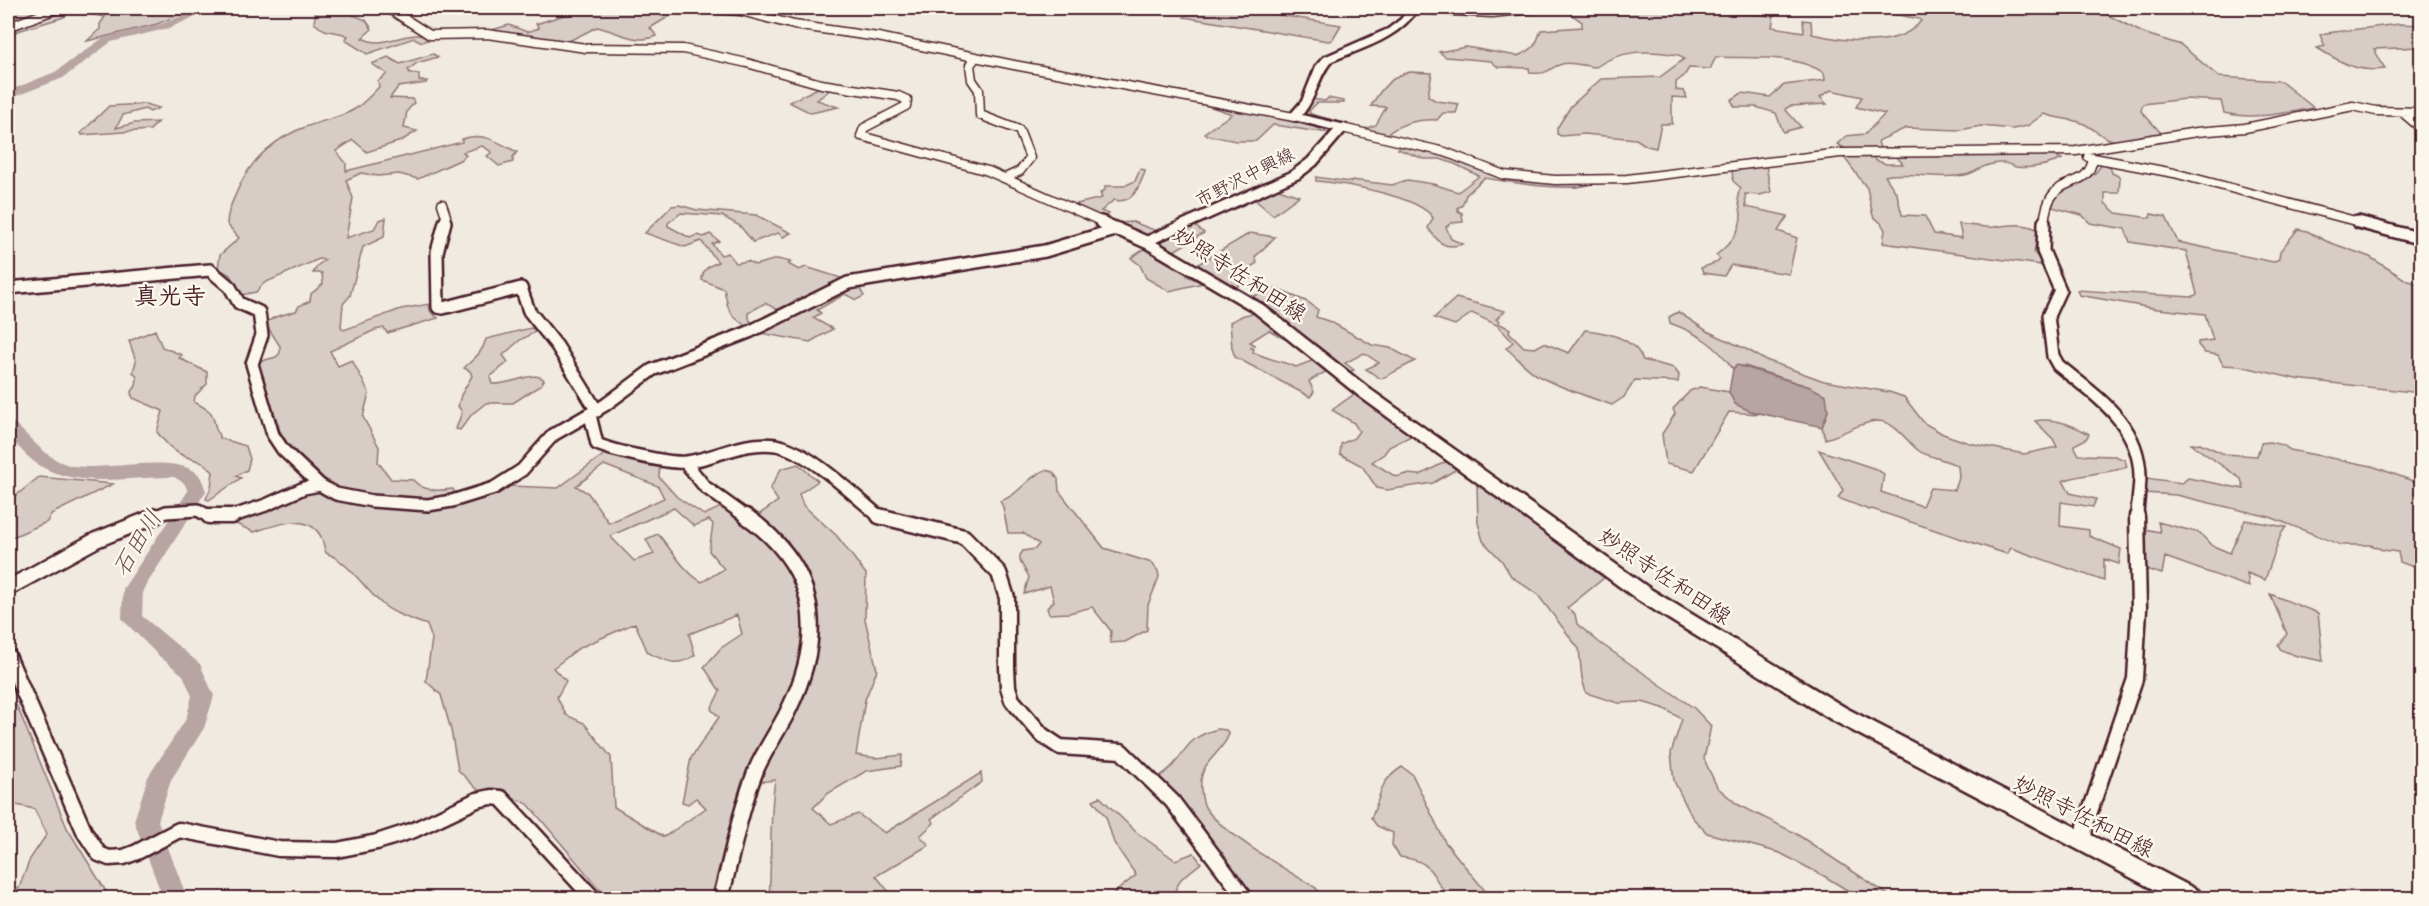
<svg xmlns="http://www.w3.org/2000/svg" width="2429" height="906" font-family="'Shantell Sans','Klee One',sans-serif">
  <rect width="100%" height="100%" fill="#f0eae0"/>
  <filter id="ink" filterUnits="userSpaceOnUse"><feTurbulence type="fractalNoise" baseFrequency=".0167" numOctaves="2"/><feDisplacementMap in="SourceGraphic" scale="12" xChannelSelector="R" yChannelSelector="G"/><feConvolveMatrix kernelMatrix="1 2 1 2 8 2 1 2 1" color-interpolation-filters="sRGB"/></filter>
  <g filter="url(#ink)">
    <path fill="#d8ccc6" stroke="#917678" stroke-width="1.5" fill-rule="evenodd" d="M 8,8 L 74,8 L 64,17 L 8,34 Z
      M 94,8 L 195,8 L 157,24 L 87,41 L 100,29 L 100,24 L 105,17 L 80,12 Z
      M 316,8 L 352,8 L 353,15 L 366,20 L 372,29 L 362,38 C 387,51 405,27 432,38 L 422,42 L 414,38 L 367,54 L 345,40 L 348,36 C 334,29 329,36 314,23 Z
      M 586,8 L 604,8 L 611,10 L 626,8 L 683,8 L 650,28 L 657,36 C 636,45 617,31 597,27 L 565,43 L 488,31 L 509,25 L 527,32 L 539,28 L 536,24 Z
      M 1197,8 L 1272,8 L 1267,13 L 1341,25 L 1332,40 L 1328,41 L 1184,17 Z
      M 1562,8 L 1654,8 L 1774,16 L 1772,27 L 1804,32 L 1803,20 L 1811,21 L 1812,34 C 1844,41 1898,50 1921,21 L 1919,19 L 1892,14 L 1892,8 L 2034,8 L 2036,14 L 2102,12 L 2143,33 L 2181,45 L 2219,77 L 2280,81 L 2314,108 C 2284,113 2254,120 2224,113 L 2221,101 L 2185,99 L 2143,104 L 2141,111 L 2162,134 L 2116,141 C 2103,139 2094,128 2082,123 C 2072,119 2057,119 2044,114 L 2027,126 L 2013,129 L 1981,126 L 1960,130 L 1906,128 L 1880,140 L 1878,142 L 1881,150 L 1848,150 L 1837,144 L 1846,136 L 1865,134 L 1885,114 L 1856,107 L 1862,97 L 1831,90 L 1820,97 L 1827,104 L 1790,106 L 1785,109 L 1801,127 L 1783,132 L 1776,113 L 1756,107 L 1735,107 L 1731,100 L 1742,93 L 1770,97 L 1784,85 L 1825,80 L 1824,73 C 1794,53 1751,59 1716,57 L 1710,69 L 1689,68 L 1684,76 L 1676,82 L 1676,90 L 1684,91 L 1687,98 L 1672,97 L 1672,124 L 1661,124 L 1656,148 L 1647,146 L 1636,139 L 1584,134 L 1561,136 L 1557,134 L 1557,128 L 1571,106 L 1601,79 L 1660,77 L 1684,59 L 1679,55 C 1649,50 1622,49 1596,67 C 1585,67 1572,61 1562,64 C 1547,68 1551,75 1530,73 L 1529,68 L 1498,67 L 1491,61 L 1446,57 L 1439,52 L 1466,47 L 1517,56 C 1533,50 1536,46 1541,30 L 1582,27 L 1582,22 Z
      M 2399,24 L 2421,25 L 2421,47 L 2374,49 L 2385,69 C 2356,73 2341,62 2317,48 L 2325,46 L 2320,35 L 2326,33 Z
      M 433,54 L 438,57 L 417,63 L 408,70 L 410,73 L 419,74 L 419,81 L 427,81 L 426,83 L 398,87 L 390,98 L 412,99 L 414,103 L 407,111 L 404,128 L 417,131 L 401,141 L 367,152 L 353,140 L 336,151 L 346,163 L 346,171 L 462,142 L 462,139 C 483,131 499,143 517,152 L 513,157 L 513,162 L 499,166 L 487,156 L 492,152 L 482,146 L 463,152 L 466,155 L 462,159 L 418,179 L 399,174 L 378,176 L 361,173 L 346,180 L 353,198 L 346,238 L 374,229 L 379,220 L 386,218 L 384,237 L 363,247 L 350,296 L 343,304 L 341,327 L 344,330 L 401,309 L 429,304 L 430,311 L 438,318 L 387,333 L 384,328 L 375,330 L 330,351 L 338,366 L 352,360 L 369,393 L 363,417 L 379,447 L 378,462 L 391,479 L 413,480 C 424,492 438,491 453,489 L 459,504 L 510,486 L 558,488 L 606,453 L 660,462 L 659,477 L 677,497 L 704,515 L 723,506 L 747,523 L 778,501 L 770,489 L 781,469 L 798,464 L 818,481 L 799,494 L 803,505 L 837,536 L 866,574 L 865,619 L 877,670 L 865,700 L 856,755 L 876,758 L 902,755 L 901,766 L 866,771 L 827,794 L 813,808 L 831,824 L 858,814 L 885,833 L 981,773 L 982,782 L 931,819 L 934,823 L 920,836 L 929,845 L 876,876 L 894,898 L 769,898 C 772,859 769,819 775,780 L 741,784 L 711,898 L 607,898 L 528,804 L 501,793 L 479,791 L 458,770 L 451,730 L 441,695 L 426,681 L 432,639 L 427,625 C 411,619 393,614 381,603 C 363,587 349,562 326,553 C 324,548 323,540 320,535 C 306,512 272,526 254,532 L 229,521 L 312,490 L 327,481 L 287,443 L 280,431 L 258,362 L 276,357 L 280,353 L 280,346 L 265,323 L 275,317 L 296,311 L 299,306 L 310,301 L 311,294 L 323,284 L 322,273 L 313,273 L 318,265 L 325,260 L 319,259 L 264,283 L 256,292 L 241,295 L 230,275 L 218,268 L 220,255 L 239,238 L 227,224 C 227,211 233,201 238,189 C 251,159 276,137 308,126 C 324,120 340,118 355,109 C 364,103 372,94 379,87 L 378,81 L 387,74 L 372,64 L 388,57 L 400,64 ZM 604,465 L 658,486 L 664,498 L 609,523 L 588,493 L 576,486 ZM 674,508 L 694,526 L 709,520 L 713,524 L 709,551 L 724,569 L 702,582 C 686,574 670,548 658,534 L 646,539 L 654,554 L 634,561 L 610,536 ZM 737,615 L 742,634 L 721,648 L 704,667 L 720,691 L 711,709 L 719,717 L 691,758 L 682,802 L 688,804 L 696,798 L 706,808 L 664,837 L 614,807 L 611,757 L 584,723 L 566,715 L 557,697 L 566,681 L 553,668 L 579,648 L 635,623 L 648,653 C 667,661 677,668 695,655 L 689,634 Z
      M 1410,72 L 1432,73 L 1428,96 L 1436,101 L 1459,104 L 1456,113 L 1443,113 L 1437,120 C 1417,119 1400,123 1385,136 L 1298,118 L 1312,99 L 1325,101 L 1328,98 L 1344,101 L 1344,103 L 1317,103 L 1309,111 L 1311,114 L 1364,129 L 1376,125 L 1386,107 L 1371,106 C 1381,89 1391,76 1410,72 Z
      M 820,87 L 831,89 L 817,100 L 838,107 L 811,113 L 789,102 Z
      M 1199,103 L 1334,128 L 1335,132 C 1327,135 1286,126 1273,125 L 1256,141 L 1236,141 L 1207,135 L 1204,133 L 1232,114 Z
      M 145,104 L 159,108 L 150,112 L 145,109 L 123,115 L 116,128 L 135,123 L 158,122 L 150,130 L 82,135 L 81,133 L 109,106 Z
      M 1401,146 L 1455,159 L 1495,175 L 1592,183 C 1575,194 1505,181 1484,178 L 1466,195 L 1462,206 L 1458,207 L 1458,211 L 1462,213 L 1463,222 L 1451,223 L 1446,227 L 1451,239 L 1463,244 C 1444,250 1439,243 1428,228 L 1433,218 C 1420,196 1341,183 1316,181 L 1316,177 L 1350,182 L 1352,180 L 1392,185 L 1407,180 L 1433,184 L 1458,192 L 1479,176 L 1455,164 L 1440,159 L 1424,159 L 1398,149 Z
      M 1894,154 L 2049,154 L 2062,159 C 2050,165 2030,169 2016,167 C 2010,165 2006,162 1999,163 C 1981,164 1977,173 1965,175 C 1938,180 1912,171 1885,176 L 1897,194 L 1902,215 L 1925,216 L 1934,234 L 1962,238 L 1959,224 C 1970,225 1983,228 1994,227 C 2009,225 2024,222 2038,230 L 2034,253 L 2040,259 L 2041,265 L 1883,243 L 1885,230 L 1881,223 L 1873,216 L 1867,188 L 1843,156 L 1873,155 L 1875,160 L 1886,164 L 1903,164 Z
      M 1762,164 L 1766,166 L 1771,192 L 1760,195 L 1745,194 L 1746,207 L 1788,216 L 1778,231 L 1797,238 L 1789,274 L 1731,265 L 1724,276 L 1703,273 L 1701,268 L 1718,262 L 1720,259 L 1716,255 C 1728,246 1741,232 1741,215 C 1741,205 1734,197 1741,188 L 1733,181 L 1732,170 Z
      M 2101,164 L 2110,166 L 2112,173 L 2120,177 L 2119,193 L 2105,193 L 2105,203 L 2116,213 L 2150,218 L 2151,214 L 2166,217 L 2178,242 L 2273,262 L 2279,259 L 2280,251 L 2298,229 L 2307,231 L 2326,241 L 2370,257 L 2406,280 L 2421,285 L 2421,393 L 2296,379 L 2240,366 L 2223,365 L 2218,355 L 2205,353 L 2198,345 L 2198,342 L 2213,340 L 2205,314 L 2158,309 L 2079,295 L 2077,290 L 2192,297 L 2197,294 L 2186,251 L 2130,242 L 2125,229 L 2090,223 L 2082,215 L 2052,207 C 2055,181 2093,187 2101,164 Z
      M 1140,169 L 1145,170 L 1145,172 C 1139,187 1133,205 1114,200 L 1101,211 L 1109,214 L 1106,216 L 1118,223 L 1133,222 L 1162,233 L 1144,237 L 1072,205 L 1102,198 L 1100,193 L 1105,190 L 1105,186 L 1124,186 L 1135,181 Z
      M 1276,188 L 1299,196 L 1273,215 L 1254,199 Z
      M 679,205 L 697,210 L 756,215 L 791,233 L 783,237 L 778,233 L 753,242 L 740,226 L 722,216 L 681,213 L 668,223 L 668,226 L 690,238 L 697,235 L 704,237 L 710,234 L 719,241 L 712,244 L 721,255 L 728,253 L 736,263 L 748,261 L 755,265 L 777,259 L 791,262 L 788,264 L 799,270 L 806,267 L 844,279 L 784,313 L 765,303 L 748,313 L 750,321 L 758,324 L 748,328 L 733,316 L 728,307 L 724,289 L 702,280 C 702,270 708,266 718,262 L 701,241 L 685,247 L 645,233 L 672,206 Z
      M 1195,226 L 1204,233 L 1174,251 L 1169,251 L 1158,244 L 1159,241 Z
      M 1250,233 L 1275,237 L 1255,257 L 1257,263 L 1246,270 L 1254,276 L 1236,287 L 1196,269 L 1195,266 Z
      M 1146,248 L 1189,273 L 1187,276 L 1203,283 L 1169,291 L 1146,278 L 1140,265 L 1131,258 Z
      M 857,284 L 864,296 L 856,300 L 845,294 L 817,310 L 821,313 L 813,318 L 833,329 L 810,342 L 755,332 Z
      M 1274,288 L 1308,302 L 1318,310 L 1316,317 L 1331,322 L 1372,345 L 1390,348 L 1415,361 L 1381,379 L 1366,369 L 1379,363 L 1364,353 L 1345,363 L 1354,370 L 1347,373 L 1251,297 Z
      M 1456,298 L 1505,311 L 1496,319 L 1500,321 L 1498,323 L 1510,329 L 1509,332 L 1524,347 L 1535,348 L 1544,343 L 1569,353 L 1585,330 C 1606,332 1635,338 1643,360 L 1674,368 L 1679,375 L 1678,382 L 1635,380 L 1624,397 L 1612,405 C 1589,397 1564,389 1542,378 C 1529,372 1518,358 1506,348 L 1513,342 L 1497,325 L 1472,313 L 1455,325 L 1434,318 Z
      M 1678,312 L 1707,331 L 1750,351 L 1763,359 L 1824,381 L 1889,392 L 1904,397 L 1924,423 L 1943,434 L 1969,443 L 2024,454 L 2057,447 L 2053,439 L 2035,421 C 2054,417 2073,425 2089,434 L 2086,439 L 2074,445 L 2079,455 L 2115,456 L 2125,460 L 2127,467 C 2106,474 2084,473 2063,481 L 2070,493 L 2096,499 L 2093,507 L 2061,502 L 2060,526 L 2089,530 L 2089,536 L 2121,549 L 2119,564 L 2104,559 L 2104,581 L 2011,548 L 2007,554 L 1872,509 L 1869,510 L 1838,498 L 1843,490 L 1819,450 L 1876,469 L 1884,474 L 1881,492 L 1922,506 L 1930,488 L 1955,490 L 1959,478 L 1958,466 C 1947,460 1926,456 1919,451 C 1906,441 1896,422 1878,421 C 1862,421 1842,435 1825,439 L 1822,427 L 1828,411 L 1810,387 L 1745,366 L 1735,366 L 1733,369 C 1717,345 1697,333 1670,323 L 1669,317 Z
      M 1256,313 L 1288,336 L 1285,339 L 1269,330 L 1250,342 L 1255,345 L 1251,348 L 1254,349 L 1253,352 C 1267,359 1281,361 1296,367 L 1314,360 L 1327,371 L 1309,381 L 1314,392 L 1310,397 L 1235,357 L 1232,348 L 1230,322 L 1244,315 Z
      M 531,328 L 537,331 L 520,340 L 503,355 L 508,362 L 490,377 L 492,384 C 509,386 536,369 544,380 L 541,385 L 513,403 L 486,403 L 481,407 L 472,414 L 460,430 L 456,429 L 462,412 L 458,406 L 461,395 L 472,376 L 470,371 L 464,368 C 474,358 482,354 486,339 Z
      M 155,330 L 162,347 L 182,355 L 179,358 L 207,372 L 207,384 L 195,396 L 194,402 C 222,416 208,416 220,438 L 246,446 L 250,459 L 247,470 L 236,476 L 241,478 L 209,500 L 206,499 L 211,487 L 213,472 C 201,458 192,461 178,453 C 170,448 163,440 157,432 L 163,411 L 133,398 L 131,393 L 136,386 L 137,377 L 133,372 L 136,361 L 129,341 Z
      M 1700,387 L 1729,392 L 1735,404 L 1759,414 L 1729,412 L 1694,471 L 1666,464 L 1662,434 L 1675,414 L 1673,409 L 1690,391 Z
      M 1356,393 L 1413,435 L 1389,447 L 1384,454 L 1372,462 L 1396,477 L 1406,474 L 1420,475 L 1449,460 L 1457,469 L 1433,483 L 1387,490 L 1377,488 L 1362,466 L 1340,454 L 1341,444 L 1354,438 L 1359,431 L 1354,423 L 1332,410 Z
      M 2269,442 L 2283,445 L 2290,450 L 2372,466 L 2421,484 L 2421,570 L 2400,562 L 2398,552 L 2383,550 L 2371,545 L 2341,545 L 2270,517 L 2176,495 L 2144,493 L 2146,478 L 2182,483 L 2188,478 L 2244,489 L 2241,479 L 2191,444 L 2200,443 L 2224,454 L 2257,456 L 2261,443 Z
      M 1045,470 L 1053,472 L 1058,479 L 1059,491 L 1104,548 L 1152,563 L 1158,571 L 1159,577 L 1148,605 L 1147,630 L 1125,642 L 1110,643 L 1111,631 L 1092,607 L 1069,613 L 1049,614 L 1047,608 L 1054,601 L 1050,586 L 1024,594 L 1029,577 L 1020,561 L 1020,555 L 1023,551 L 1035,549 L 1039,544 L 1023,533 L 1008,533 L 1003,507 L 1000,501 C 1018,496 1026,478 1045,470 Z
      M 39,477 L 113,484 L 51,514 L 47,522 L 8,539 L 8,502 Z
      M 1480,483 L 1604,578 L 1567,608 L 1575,614 L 1577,624 L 1600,643 L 1694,708 L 1711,726 L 1704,759 L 1717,787 L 1737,804 L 1795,833 L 1893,898 L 1860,898 L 1824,876 L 1780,853 L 1707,833 L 1692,817 L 1674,781 L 1671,753 L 1682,719 L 1663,708 L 1642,702 L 1618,703 L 1586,693 L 1582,678 L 1579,649 L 1538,595 L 1511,576 L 1502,561 L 1483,541 L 1478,523 L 1477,484 Z
      M 2245,520 L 2286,527 L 2281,534 L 2265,580 L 2247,573 L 2249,587 L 2165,557 L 2162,574 L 2145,569 L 2144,529 L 2160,532 L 2158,522 L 2200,533 L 2211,545 L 2230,553 Z
      M 2270,594 L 2318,613 L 2323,661 L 2297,656 L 2281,650 L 2278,645 L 2287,634 Z
      M 8,703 L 17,706 L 67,828 L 110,898 L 8,898 L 8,895 L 19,888 L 30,859 L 47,834 L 34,809 L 8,803 Z
      M 1218,729 L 1226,730 L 1229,734 C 1223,752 1203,760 1201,780 C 1200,787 1202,801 1205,807 C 1219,831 1290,872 1316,888 L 1323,898 L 1250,898 L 1157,778 C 1188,760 1178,739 1218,729 Z
      M 1402,767 L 1412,774 L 1445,842 L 1491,898 L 1450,898 C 1429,876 1436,861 1400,857 L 1392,845 L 1393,833 L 1377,826 L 1371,818 C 1383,794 1376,784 1402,767 Z
      M 1100,797 L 1136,832 L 1175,860 L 1194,853 L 1201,863 L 1181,879 L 1171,898 L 1108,898 L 1136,875 L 1114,843 L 1106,817 L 1093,800 Z"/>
    <path fill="#b8a4a2" stroke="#8c6f72" stroke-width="1.5" d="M 1737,365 L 1810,387 L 1826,395 L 1828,411 L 1822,427 L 1750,411 L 1735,404 L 1729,392 L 1733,369 Z"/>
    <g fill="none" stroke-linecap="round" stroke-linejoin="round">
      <path fill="#b8a4a2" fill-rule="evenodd" d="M 202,8 L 215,8 L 169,28 L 111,42 L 63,78 L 8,99 L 8,91 L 55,72 L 103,38 L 161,24 Z
        M 8,421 L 14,423 C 30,437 48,460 69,465 C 103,473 173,452 198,474 C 202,478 204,486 206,491 L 143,590 L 142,616 L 200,664 L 214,696 L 204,728 L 171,780 L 158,821 L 187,898 L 163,898 L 134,821 L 148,777 L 186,719 L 192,696 L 183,675 L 159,656 L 122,619 L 123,589 L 188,491 L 184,483 L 174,477 C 132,476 81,489 42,467 C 29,460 18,446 8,436 Z"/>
      <defs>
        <path id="street-far2" d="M 388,8 L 430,35 L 487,34 L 586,48 L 683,49 L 747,63 L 821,84 L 898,96 L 907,100 L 906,106 L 864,128 L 861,136 L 988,171 L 1105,223
          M 703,8 L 741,11 L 794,25 L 878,37 L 1014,65 L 1294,117
          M 1414,9 L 1492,13 L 1539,8
          M 8,27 L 59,8
          M 976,57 L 970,65 L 972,80 L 979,90 L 980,115 L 1019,130 L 1030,158 L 1020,171 L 1005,178
          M 2402,112 L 2422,129
          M 1342,128 L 1445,152 L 1504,175 L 1555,180 L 1627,179 L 1840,153 L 2076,151 L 2197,132 L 2245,128 L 2353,106 L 2376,111 L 2422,112
          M 2088,157 L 2174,173 L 2363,223
          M 442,204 L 446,216 L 444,223
          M 2044,223 C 2045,214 2047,203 2052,196 C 2065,177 2088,187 2093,159"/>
        <path id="street-far1" d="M 445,222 L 437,252 L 438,307 L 443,308 L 521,288 L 529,311 L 557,346 L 597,411
          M 1101,222 L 1146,242
          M 2044,222 L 2043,251 L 2060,290 L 2048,316 L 2053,356 L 2058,365 C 2095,396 2139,422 2140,476 C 2140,490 2137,504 2137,518
          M 2358,222 L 2422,239
          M 8,288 L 210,270 L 230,287 L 239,303 L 259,312 L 262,335 L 252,364 L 273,435 L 283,450 L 320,485 L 336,494 L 372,501 L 428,505 L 452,501 L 494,488 L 522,470 L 553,435 L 605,405 L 652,370 L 749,332 L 848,283 L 1045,251 L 1118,229
          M 590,415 L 597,444 C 613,451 670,464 686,462 C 717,458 744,440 776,445 C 809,451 855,496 881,518
          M 685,462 L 705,487 L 748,518
          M 152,518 L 166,512 L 198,510 L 210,517 L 230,517 L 266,505 L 304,488 L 320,485"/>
        <path id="street" d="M 209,516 L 232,516
          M 879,516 L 964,537 L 999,573 L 1007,598 L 1007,668 L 1008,687 L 1012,700 L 1042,735 L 1060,747 L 1121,751 L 1172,801 L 1245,898
          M 8,588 L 96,540 L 156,516
          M 8,656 L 85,833 L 99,854 L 109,858 L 124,857 L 137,852 L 179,830 L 279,849 L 337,850 L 377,842 L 414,830 L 477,800 L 491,797 L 501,798 L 593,898
          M 2084,843 L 2085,826 L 2135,679 L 2139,609 L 2137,516
          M 721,898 C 732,855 740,811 756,770 C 765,749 779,730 789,709 C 826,633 818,567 746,516"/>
        <path id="secondary" d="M 1409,8 L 1419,8 C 1398,39 1365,47 1332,61 C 1318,75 1317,98 1302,115 L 1346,125 L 1348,128 L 1316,165 L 1299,178 L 1156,242 L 1263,305 L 1371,390 L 1652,590 L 1846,708 L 2199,891 L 2202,898 L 2170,898 L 1832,720 L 1638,600 L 1359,396 L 1253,311 L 1141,245 L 1139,242 L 1141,239 L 1291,172 L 1308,159 L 1334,130 L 1290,119 L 1288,117 L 1302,101 L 1316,66 L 1324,57 L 1388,29 L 1401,19 Z"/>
      </defs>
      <use href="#street-far2" stroke="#4a1f2b" stroke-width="11"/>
      <use href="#street-far1" stroke="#4a1f2b" stroke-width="16"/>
      <use href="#street" stroke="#4a1f2b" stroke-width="19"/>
      <use href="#secondary" stroke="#4a1f2b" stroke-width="5"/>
      <use href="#street-far2" stroke="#fbf7ec" stroke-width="8"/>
      <use href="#street-far1" stroke="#fbf7ec" stroke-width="11"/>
      <use href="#street" stroke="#fbf7ec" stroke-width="14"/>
      <use href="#secondary" fill="#fbf7ec" fill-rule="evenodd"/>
    </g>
  </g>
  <g text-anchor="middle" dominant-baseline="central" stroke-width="5" stroke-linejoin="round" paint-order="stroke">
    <g font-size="18" fill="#4a1f2b" stroke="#fbf7ec">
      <text transform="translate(1245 177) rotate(-27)">市野沢中興線</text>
    </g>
    <g font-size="22" fill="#4a1f2b" stroke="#fbf7ec">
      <text transform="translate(1240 274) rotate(33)">妙照寺佐和田線</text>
      <text transform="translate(1665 576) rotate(34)">妙照寺佐和田線</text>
      <text transform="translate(2084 816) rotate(27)">妙照寺佐和田線</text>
    </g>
    <g font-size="24" font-weight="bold" fill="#4a1f2b" stroke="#fbf7ec">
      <text x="170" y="296">真光寺</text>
    </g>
    <g font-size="24" font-style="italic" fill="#704e55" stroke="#fbf7ec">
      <text transform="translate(137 543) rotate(-59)">石田川</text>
    </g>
  </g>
  <rect width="2429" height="906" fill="none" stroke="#fbf7ec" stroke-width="30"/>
  <rect x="15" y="15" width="2399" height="876" fill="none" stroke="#4a1f2b" stroke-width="2" filter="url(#ink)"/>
</svg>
